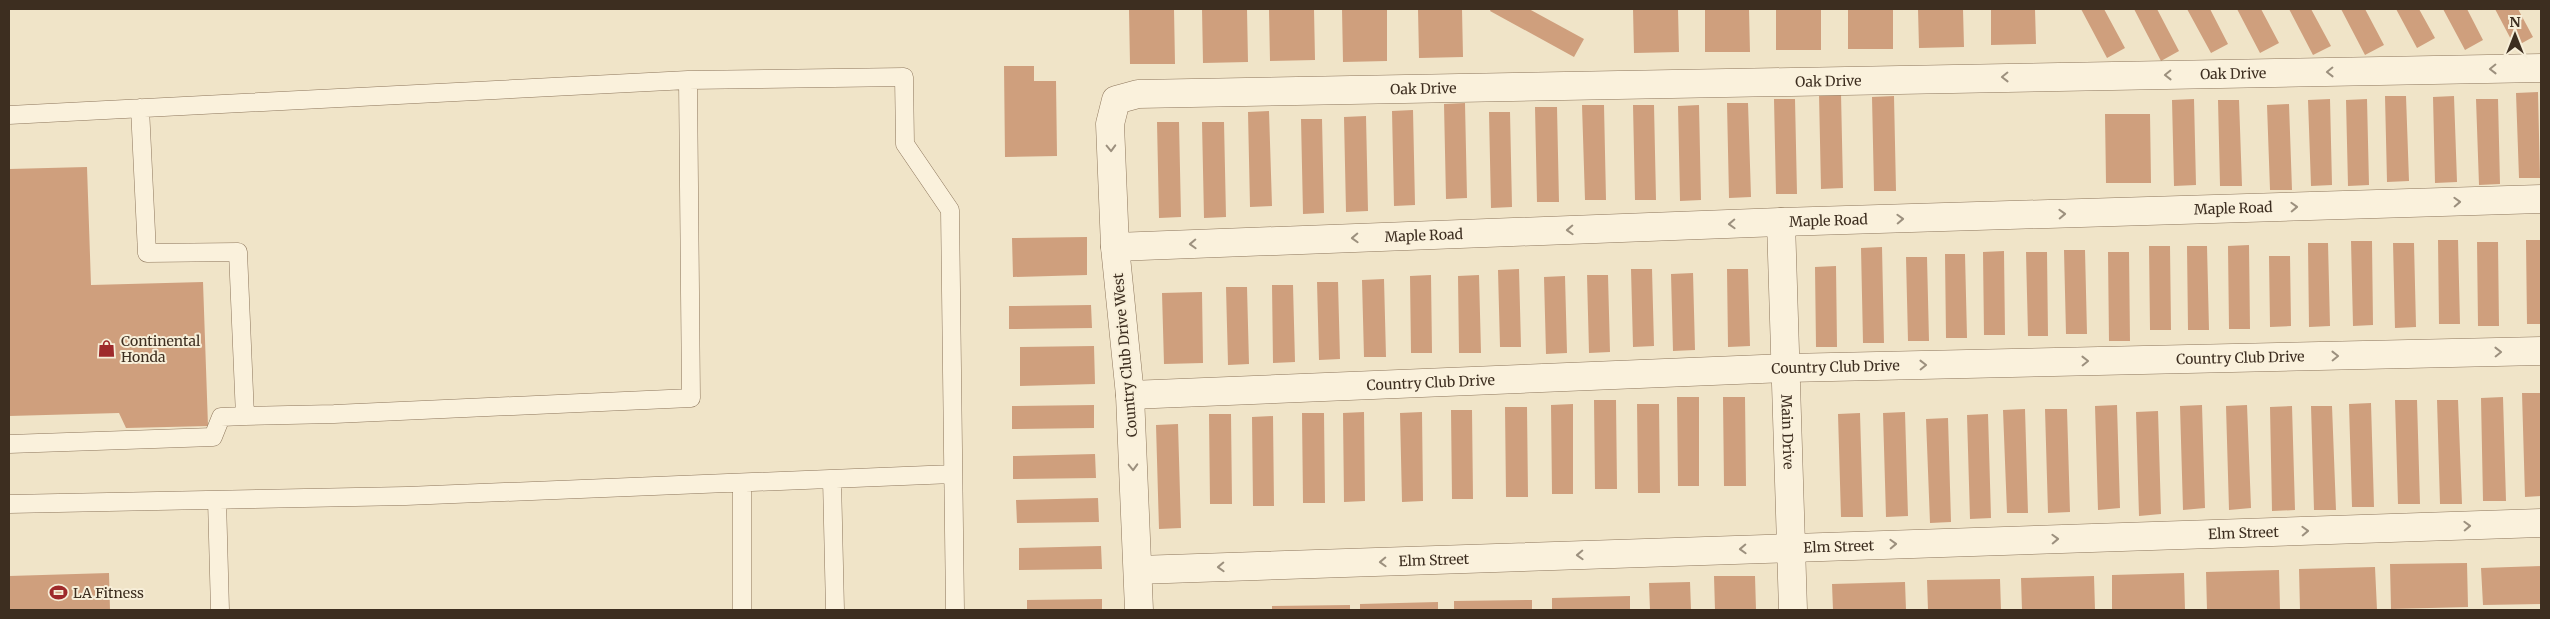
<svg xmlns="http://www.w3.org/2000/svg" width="2550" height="619" font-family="Merriweather,serif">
  <rect width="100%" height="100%" fill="#f0e4c8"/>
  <path fill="#cf9f7d" d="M 1129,9 L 1174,9 L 1175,64 L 1130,64 Z
    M 1202,9 L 1247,9 L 1248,62 L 1203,63 Z
    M 1269,9 L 1314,9 L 1315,60 L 1270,61 Z
    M 1342,9 L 1387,9 L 1387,61 L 1343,62 Z
    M 1418,9 L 1462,9 L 1463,57 L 1419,58 Z
    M 1491,9 L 1529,9 L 1584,39 L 1574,57 L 1490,11 Z
    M 1633,9 L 1678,9 L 1679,52 L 1634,53 Z
    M 1705,9 L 1749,9 L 1750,52 L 1705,52 Z
    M 1776,9 L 1821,9 L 1821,50 L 1776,50 Z
    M 1848,9 L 1893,9 L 1893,49 L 1848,49 Z
    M 1918,9 L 1963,9 L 1964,47 L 1919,48 Z
    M 1991,9 L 2035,9 L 2036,44 L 1991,45 Z
    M 2081,9 L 2104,9 L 2125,48 L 2107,58 Z
    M 2134,9 L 2157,9 L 2179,51 L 2161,61 Z
    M 2187,9 L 2210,9 L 2228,44 L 2211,53 Z
    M 2237,9 L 2261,9 L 2279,43 L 2260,53 Z
    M 2289,9 L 2311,9 L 2331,46 L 2313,55 Z
    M 2341,9 L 2365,9 L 2384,45 L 2365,55 Z
    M 2396,9 L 2419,9 L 2435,38 L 2417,48 Z
    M 2443,9 L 2467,9 L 2483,40 L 2465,50 Z
    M 2495,9 L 2518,9 L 2533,37 L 2515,47 Z
    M 1004,66 L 1034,66 L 1034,81 L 1056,81 L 1057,156 L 1005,157 Z
    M 2538,92 L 2540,178 L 2519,178 L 2516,93 Z
    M 1841,93 L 1843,188 L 1821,189 L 1819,94 Z
    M 1894,96 L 1896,191 L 1874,191 L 1872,97 Z
    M 2385,96 L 2406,96 L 2409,181 L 2387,182 Z
    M 2454,96 L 2457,182 L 2435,183 L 2433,97 Z
    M 1774,99 L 1795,99 L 1797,194 L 1776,194 Z
    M 2194,99 L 2196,185 L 2174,186 L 2172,100 Z
    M 2330,99 L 2332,185 L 2311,186 L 2308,100 Z
    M 2367,99 L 2369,185 L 2348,186 L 2346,100 Z
    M 2476,99 L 2498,99 L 2500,184 L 2479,185 Z
    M 2218,100 L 2239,100 L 2242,186 L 2220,186 Z
    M 1465,103 L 1467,198 L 1446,199 L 1444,104 Z
    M 1727,103 L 1748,103 L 1751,197 L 1729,198 Z
    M 2289,104 L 2292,190 L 2270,190 L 2267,105 Z
    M 1582,105 L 1604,105 L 1606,200 L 1585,200 Z
    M 1633,105 L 1654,105 L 1656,200 L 1635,200 Z
    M 1699,105 L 1701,200 L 1680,201 L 1678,106 Z
    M 1535,107 L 1557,107 L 1559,202 L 1537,202 Z
    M 1413,110 L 1415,205 L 1394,206 L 1392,111 Z
    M 1269,111 L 1272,206 L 1250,207 L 1248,112 Z
    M 1489,112 L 1510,112 L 1512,207 L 1491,208 Z
    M 2105,114 L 2150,114 L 2151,183 L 2106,183 Z
    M 1366,116 L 1368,211 L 1346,212 L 1344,117 Z
    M 1301,119 L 1322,119 L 1324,213 L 1303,214 Z
    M 1157,122 L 1179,122 L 1181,217 L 1159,218 Z
    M 1202,122 L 1224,122 L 1226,217 L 1204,218 Z
    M 87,167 L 91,285 L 203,282 L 208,426 L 126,428 L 119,413 L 9,416 L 9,169 Z
    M 1087,237 L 1087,275 L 1013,277 L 1012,238 Z
    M 2438,240 L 2458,240 L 2460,324 L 2439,324 Z
    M 2526,240 L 2541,240 L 2541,324 L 2527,324 Z
    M 2351,241 L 2372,241 L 2373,325 L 2353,326 Z
    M 2477,242 L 2498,242 L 2499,326 L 2478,326 Z
    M 2308,243 L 2328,243 L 2330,326 L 2309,327 Z
    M 2393,243 L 2414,243 L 2416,327 L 2395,328 Z
    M 2249,245 L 2250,329 L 2229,329 L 2228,246 Z
    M 2149,246 L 2170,246 L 2171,330 L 2150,330 Z
    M 2187,246 L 2207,246 L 2209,330 L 2188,330 Z
    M 1882,247 L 1884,343 L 1863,343 L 1861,248 Z
    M 2064,250 L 2085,250 L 2087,334 L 2066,334 Z
    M 2004,251 L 2005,335 L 1984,335 L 1983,252 Z
    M 2026,252 L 2047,252 L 2048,336 L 2028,336 Z
    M 2108,252 L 2129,252 L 2130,341 L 2109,341 Z
    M 1945,254 L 1965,254 L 1967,338 L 1946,338 Z
    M 2269,256 L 2290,256 L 2291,326 L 2270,327 Z
    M 1906,257 L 1927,257 L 1929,341 L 1908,341 Z
    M 1836,266 L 1837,347 L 1816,347 L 1815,267 Z
    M 1519,269 L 1521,347 L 1500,347 L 1498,270 Z
    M 1631,269 L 1652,269 L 1654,346 L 1633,347 Z
    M 1727,269 L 1748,269 L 1750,346 L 1728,347 Z
    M 1693,273 L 1695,350 L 1673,351 L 1671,274 Z
    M 1431,275 L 1432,353 L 1411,353 L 1410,276 Z
    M 1479,275 L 1481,353 L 1459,353 L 1458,276 Z
    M 1587,275 L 1608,275 L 1610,352 L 1589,353 Z
    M 1565,276 L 1567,353 L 1546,354 L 1544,277 Z
    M 1384,279 L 1386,357 L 1364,357 L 1362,280 Z
    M 1317,282 L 1338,282 L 1340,359 L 1319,360 Z
    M 1272,285 L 1293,285 L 1295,362 L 1273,363 Z
    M 1226,287 L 1247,287 L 1249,364 L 1228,365 Z
    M 1202,292 L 1203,363 L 1164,364 L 1162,293 Z
    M 1091,305 L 1092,328 L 1009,329 L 1009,306 Z
    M 1094,346 L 1095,384 L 1020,386 L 1020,347 Z
    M 2522,393 L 2541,393 L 2541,496 L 2525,497 Z
    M 1677,397 L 1699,397 L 1699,486 L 1678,486 Z
    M 1723,397 L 1745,397 L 1746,486 L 1724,486 Z
    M 2503,397 L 2506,501 L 2483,501 L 2481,398 Z
    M 1594,400 L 1616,400 L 1617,489 L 1595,489 Z
    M 2395,400 L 2417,400 L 2420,504 L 2398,504 Z
    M 2437,400 L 2458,400 L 2462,504 L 2440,504 Z
    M 2371,403 L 2374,507 L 2352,507 L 2349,404 Z
    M 1573,404 L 1573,494 L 1552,494 L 1551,405 Z
    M 1637,404 L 1659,404 L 1660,493 L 1638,493 Z
    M 1094,405 L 1094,428 L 1012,429 L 1012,406 Z
    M 2117,405 L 2120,508 L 2098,510 L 2095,406 Z
    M 2202,405 L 2205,508 L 2183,510 L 2180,406 Z
    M 2247,405 L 2251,508 L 2229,510 L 2226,406 Z
    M 2292,406 L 2295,510 L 2272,511 L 2270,407 Z
    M 2311,406 L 2332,406 L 2336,510 L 2314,510 Z
    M 1505,407 L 1527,407 L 1528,497 L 1506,497 Z
    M 2025,409 L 2028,513 L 2007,513 L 2003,410 Z
    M 2045,409 L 2067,409 L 2070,512 L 2048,513 Z
    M 1451,410 L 1472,410 L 1473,499 L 1452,499 Z
    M 2158,411 L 2161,514 L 2139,516 L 2136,412 Z
    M 1364,412 L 1365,501 L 1344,502 L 1343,413 Z
    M 1422,412 L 1423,501 L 1402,502 L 1400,413 Z
    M 1905,412 L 1908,516 L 1886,517 L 1883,413 Z
    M 1302,413 L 1324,413 L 1325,503 L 1303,503 Z
    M 1860,413 L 1863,517 L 1841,517 L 1838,414 Z
    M 1209,414 L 1231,414 L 1232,504 L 1210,504 Z
    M 1988,414 L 1991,518 L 1970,519 L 1967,415 Z
    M 1273,416 L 1274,506 L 1253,506 L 1252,417 Z
    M 1948,418 L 1951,522 L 1930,523 L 1926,419 Z
    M 1178,424 L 1181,528 L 1159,529 L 1156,425 Z
    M 1095,454 L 1096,478 L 1013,479 L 1013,456 Z
    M 1098,498 L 1099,522 L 1017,523 L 1016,500 Z
    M 1101,546 L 1102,569 L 1019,570 L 1019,548 Z
    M 2467,563 L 2468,607 L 2391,609 L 2390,564 Z
    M 2541,566 L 2541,604 L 2483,605 L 2481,568 Z
    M 2375,567 L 2377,610 L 2300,610 L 2299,569 Z
    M 2279,570 L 2280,610 L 2207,610 L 2206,572 Z
    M 109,573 L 110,610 L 9,610 L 9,576 Z
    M 2184,573 L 2185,610 L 2112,610 L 2112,575 Z
    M 1714,576 L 1755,576 L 1756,610 L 1715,610 Z
    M 2094,576 L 2095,610 L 2022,610 L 2021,578 Z
    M 2000,579 L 2001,610 L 1928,610 L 1927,580 Z
    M 1690,582 L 1691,610 L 1650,610 L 1649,583 Z
    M 1905,582 L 1906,610 L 1833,610 L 1832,584 Z
    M 1630,596 L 1630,610 L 1552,610 L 1552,598 Z
    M 1102,599 L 1102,610 L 1027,610 L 1027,600 Z
    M 1532,600 L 1532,610 L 1454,610 L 1454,601 Z
    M 1438,602 L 1438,610 L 1360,610 L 1360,604 Z
    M 1350,605 L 1350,610 L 1272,610 L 1272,606 Z"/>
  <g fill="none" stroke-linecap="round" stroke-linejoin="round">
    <defs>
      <path id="service" d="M 140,108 L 147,253 L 238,252 L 245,416 L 334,414 L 691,398 L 688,80
        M 9,115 L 688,80 L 904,77 L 905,144 L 950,210 L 955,610
        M 9,444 L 213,437 L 221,417 L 245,416
        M 832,479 L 835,610
        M 742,483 L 742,610
        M 217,500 L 220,610
        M 9,504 L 406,496 L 953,474"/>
      <g id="minor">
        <path id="s1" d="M 1781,222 L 1793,610"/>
        <path id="s2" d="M 1115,247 L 1781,222 L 2541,199"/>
        <path id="s3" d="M 1130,395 L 1787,368 L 2541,351"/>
        <path id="s4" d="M 1138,570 L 2541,523"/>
        <path id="s5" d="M 1139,610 L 1130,395 L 1115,247 L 1110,124 L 1116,100 L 1138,94 L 2541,68"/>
      </g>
    </defs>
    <use href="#service" stroke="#8d765c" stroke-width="19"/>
    <use href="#minor" stroke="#8d765c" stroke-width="29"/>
    <use href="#service" stroke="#faf1dc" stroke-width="18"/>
    <use href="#minor" stroke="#faf1dc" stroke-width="28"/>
  </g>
  <defs><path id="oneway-chevron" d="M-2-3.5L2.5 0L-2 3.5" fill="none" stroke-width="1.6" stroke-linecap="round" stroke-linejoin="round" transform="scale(1.25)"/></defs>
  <g stroke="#9c907e">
    <use href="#oneway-chevron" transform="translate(2493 69) rotate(179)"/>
    <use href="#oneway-chevron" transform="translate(2330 72) rotate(179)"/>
    <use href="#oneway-chevron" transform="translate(2168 75) rotate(179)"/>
    <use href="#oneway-chevron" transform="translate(2005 77) rotate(179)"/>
    <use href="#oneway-chevron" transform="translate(1111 148) rotate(88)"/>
    <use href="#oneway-chevron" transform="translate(2457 202) rotate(-2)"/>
    <use href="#oneway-chevron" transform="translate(2294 207) rotate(-2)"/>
    <use href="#oneway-chevron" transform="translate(2062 214) rotate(-2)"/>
    <use href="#oneway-chevron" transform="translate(1900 219) rotate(-2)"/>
    <use href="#oneway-chevron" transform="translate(1732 224) rotate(178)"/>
    <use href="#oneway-chevron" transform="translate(1570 230) rotate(178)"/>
    <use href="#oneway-chevron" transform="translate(1355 238) rotate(178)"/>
    <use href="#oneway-chevron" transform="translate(1193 244) rotate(178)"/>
    <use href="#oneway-chevron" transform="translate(2498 352) rotate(-1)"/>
    <use href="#oneway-chevron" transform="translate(2335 356) rotate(-1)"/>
    <use href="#oneway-chevron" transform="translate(2085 361) rotate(-1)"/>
    <use href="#oneway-chevron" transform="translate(1923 365) rotate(-1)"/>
    <use href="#oneway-chevron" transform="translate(1133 467) rotate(88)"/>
    <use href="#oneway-chevron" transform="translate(2467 526) rotate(-2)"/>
    <use href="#oneway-chevron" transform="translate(2305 531) rotate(-2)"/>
    <use href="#oneway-chevron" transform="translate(2055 539) rotate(-2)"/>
    <use href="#oneway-chevron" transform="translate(1893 544) rotate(-2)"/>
    <use href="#oneway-chevron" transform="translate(1743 549) rotate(178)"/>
    <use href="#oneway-chevron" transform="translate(1580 555) rotate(178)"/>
    <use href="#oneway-chevron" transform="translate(1383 562) rotate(178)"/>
    <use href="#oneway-chevron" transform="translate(1221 567) rotate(178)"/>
  </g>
  <defs>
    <symbol id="shop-bare" viewBox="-9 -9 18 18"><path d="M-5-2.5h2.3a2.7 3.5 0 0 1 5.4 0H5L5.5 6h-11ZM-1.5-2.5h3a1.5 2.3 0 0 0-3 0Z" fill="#9e2a2b" stroke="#f7eed8" stroke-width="2.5" paint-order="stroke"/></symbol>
    <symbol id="stadium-bare" viewBox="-9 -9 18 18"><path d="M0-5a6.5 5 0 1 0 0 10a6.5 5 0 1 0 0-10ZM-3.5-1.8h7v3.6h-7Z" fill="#9e2a2b" stroke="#f7eed8" stroke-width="2.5" paint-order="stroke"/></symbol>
  </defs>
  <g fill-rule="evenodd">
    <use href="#shop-bare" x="94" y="336" width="25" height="25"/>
    <use href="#stadium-bare" x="46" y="580" width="25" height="25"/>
  </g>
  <g text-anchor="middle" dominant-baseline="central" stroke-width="4" stroke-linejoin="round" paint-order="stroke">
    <g font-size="14" fill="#3d2e20" stroke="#f7eed8">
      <text stroke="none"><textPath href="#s5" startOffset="1630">Oak Drive</textPath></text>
      <text stroke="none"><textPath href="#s5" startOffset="1225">Oak Drive</textPath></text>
      <text stroke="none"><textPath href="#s5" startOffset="820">Oak Drive</textPath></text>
      <text stroke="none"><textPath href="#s2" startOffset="1119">Maple Road</textPath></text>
      <text stroke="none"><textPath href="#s2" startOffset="714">Maple Road</textPath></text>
      <text stroke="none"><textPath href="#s2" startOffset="309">Maple Road</textPath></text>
      <text transform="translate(1125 355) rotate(-95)">Country Club Drive West</text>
      <text stroke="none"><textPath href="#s3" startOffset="1111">Country Club Drive</textPath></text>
      <text stroke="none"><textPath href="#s3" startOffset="706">Country Club Drive</textPath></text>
      <text stroke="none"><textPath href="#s3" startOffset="301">Country Club Drive</textPath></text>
      <text stroke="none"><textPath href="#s1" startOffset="210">Main Drive</textPath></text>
      <text stroke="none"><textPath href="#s4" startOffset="1106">Elm Street</textPath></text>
      <text stroke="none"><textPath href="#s4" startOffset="701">Elm Street</textPath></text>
      <text stroke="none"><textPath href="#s4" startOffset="296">Elm Street</textPath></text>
    </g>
    <g font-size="14" fill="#3d2e20" stroke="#f7eed8" text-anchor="start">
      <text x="121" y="341">Continental<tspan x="121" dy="16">Honda</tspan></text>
      <text x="73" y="593">LA Fitness</text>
    </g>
  </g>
  <rect width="2550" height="619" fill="none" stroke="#3d2e20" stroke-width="20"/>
  <g transform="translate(2515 35)" stroke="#f7eed8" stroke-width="4" paint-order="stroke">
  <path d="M0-4L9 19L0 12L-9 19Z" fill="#3d2e20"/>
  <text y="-8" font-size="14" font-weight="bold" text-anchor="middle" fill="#3d2e20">N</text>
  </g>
</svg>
